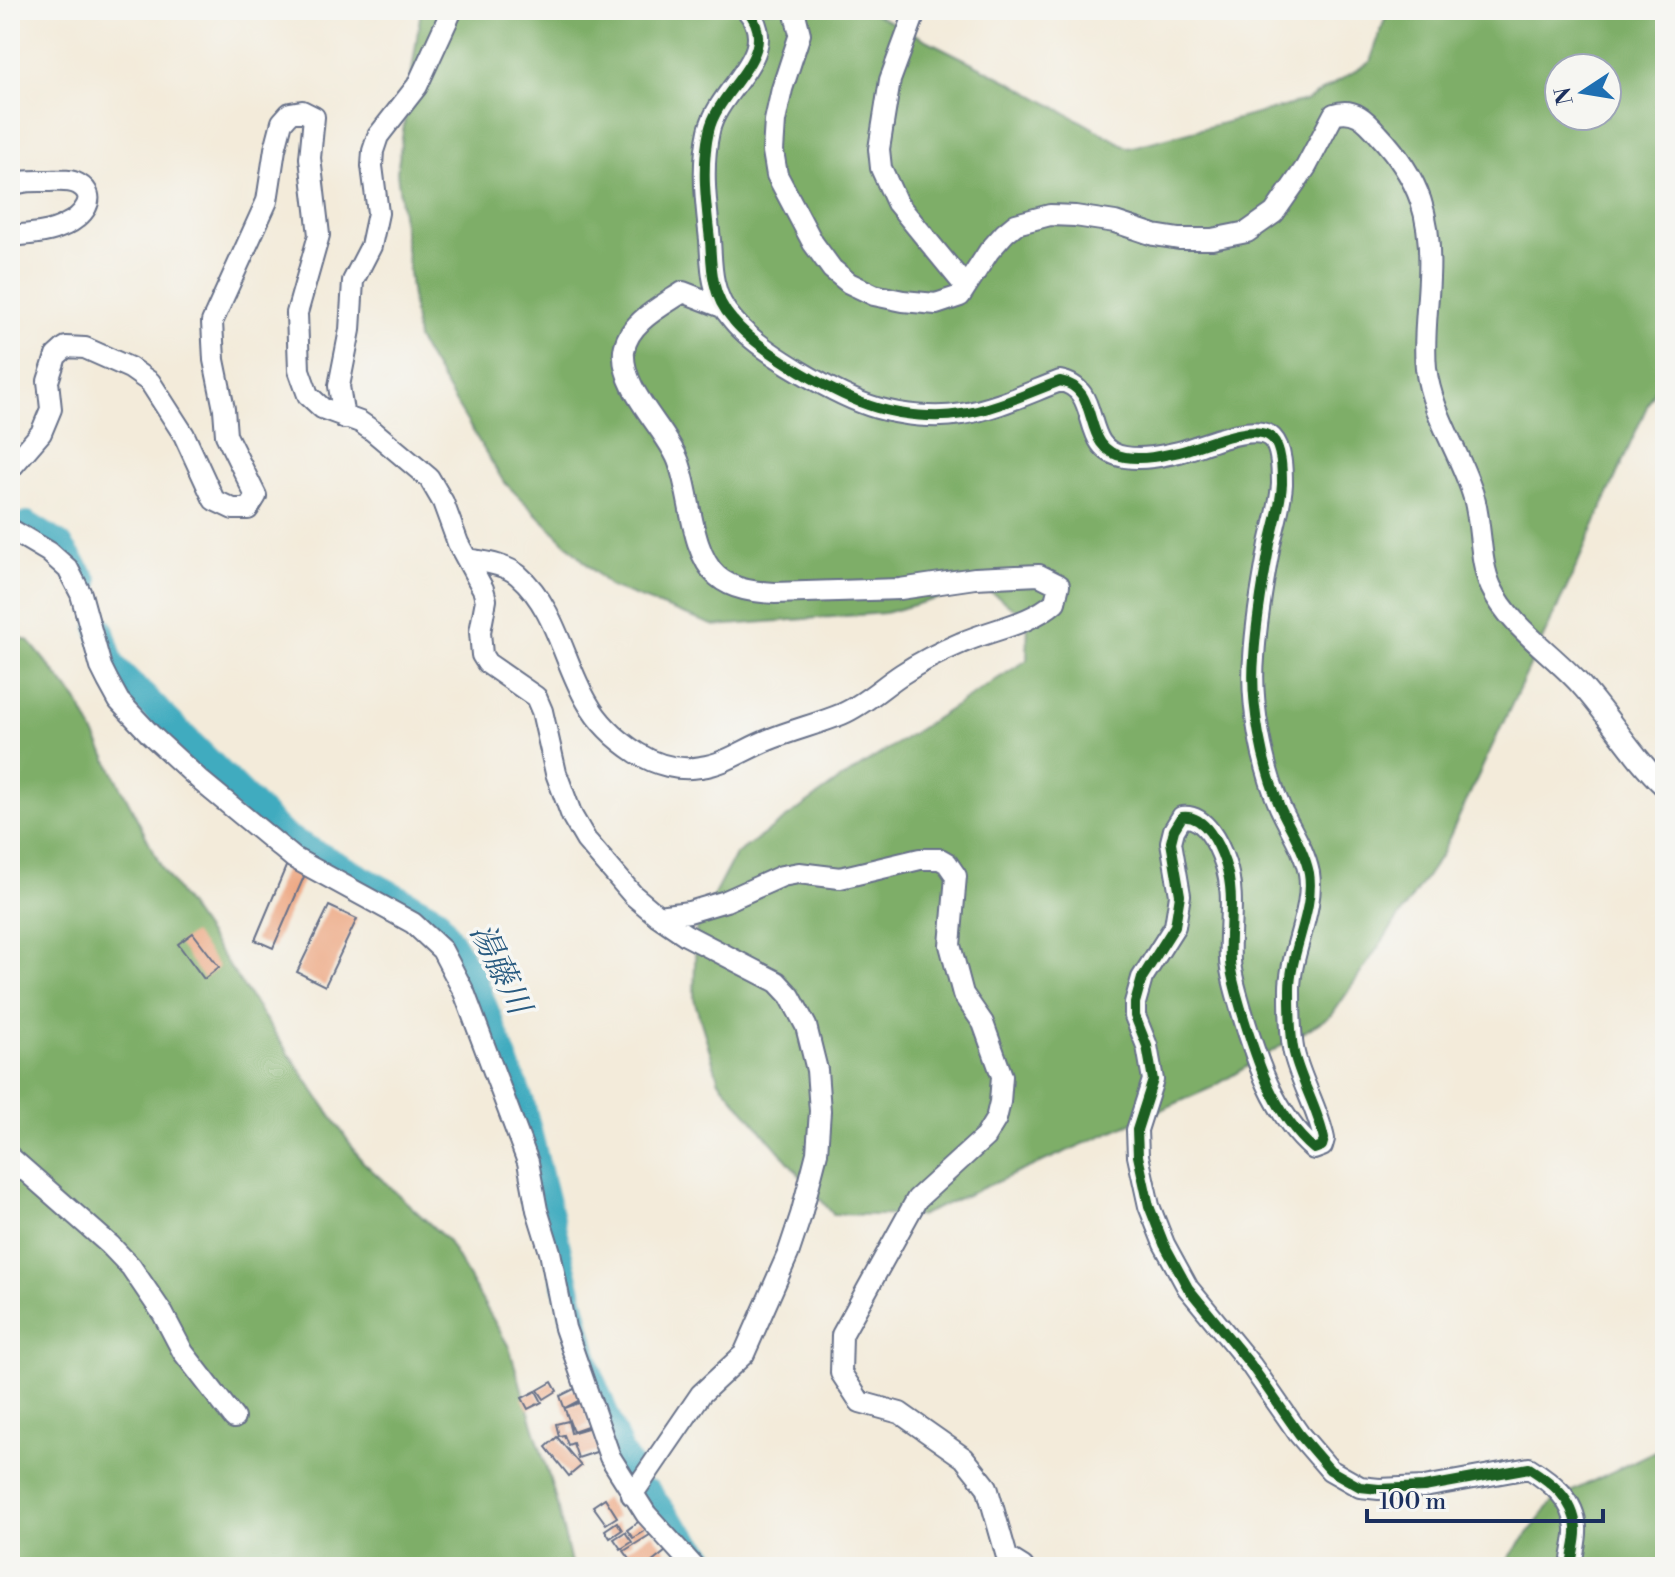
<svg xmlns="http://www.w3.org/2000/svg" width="1675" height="1577" font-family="'Libre Bodoni','Noto Serif JP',serif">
  <rect width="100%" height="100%" fill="#f6f6f2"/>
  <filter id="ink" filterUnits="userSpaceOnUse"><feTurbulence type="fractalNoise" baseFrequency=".0125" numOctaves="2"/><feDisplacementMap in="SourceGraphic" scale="16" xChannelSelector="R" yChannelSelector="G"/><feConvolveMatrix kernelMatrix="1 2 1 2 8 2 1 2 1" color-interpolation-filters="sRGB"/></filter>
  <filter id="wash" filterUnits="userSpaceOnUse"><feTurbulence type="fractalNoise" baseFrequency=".006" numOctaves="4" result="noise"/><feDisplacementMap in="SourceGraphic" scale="32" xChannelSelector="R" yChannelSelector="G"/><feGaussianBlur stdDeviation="1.8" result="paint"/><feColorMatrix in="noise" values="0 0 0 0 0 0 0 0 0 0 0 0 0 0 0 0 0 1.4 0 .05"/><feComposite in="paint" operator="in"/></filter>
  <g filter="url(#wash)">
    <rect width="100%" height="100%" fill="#f3ebda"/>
    <path fill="#7eae68" stroke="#4c6e63" stroke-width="2" fill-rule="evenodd" d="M 421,10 L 867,10 L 1012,83 L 1129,148 L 1305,101 L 1370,62 L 1388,10 L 1665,10 L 1665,373 L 1655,388 L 1568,585 L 1441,855 L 1332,1015 L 1213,1087 L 919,1216 L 833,1214 L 719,1081 L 694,999 L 696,929 L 735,855 L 838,781 L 1027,660 L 1028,618 L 982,586 L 885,613 L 715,626 L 610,587 L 503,481 L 417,339 L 397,172 ZM 1559,68 L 1607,68 L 1607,116 L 1559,116 Z
      M 10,633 L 29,641 L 77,700 L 162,868 L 362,1161 L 447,1240 L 509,1347 L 554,1493 L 572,1567 L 10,1567 Z
      M 1655,1451 L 1665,1457 L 1665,1567 L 1502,1567 L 1554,1500 Z"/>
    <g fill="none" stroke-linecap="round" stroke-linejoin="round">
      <path stroke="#3fabbf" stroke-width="28" d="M 27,525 L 59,545 L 85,582
        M 100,629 L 111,665 L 283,836 L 436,919 L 473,979 L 521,1103 L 587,1368 L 621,1455 L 632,1471
        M 648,1493 L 668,1520 L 711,1567"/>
    </g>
    <g id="blocks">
      <path fill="#eda47e" d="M 287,864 L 306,872 L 273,948 L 255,940 Z
        M 329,906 L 357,919 L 325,986 L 297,972 Z
        M 193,933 L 219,967 L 204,979 L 178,944 Z
        M 552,1382 L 557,1391 L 544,1399 L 538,1390 Z
        M 576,1388 L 582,1399 L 565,1408 L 582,1402 L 590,1425 L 573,1431 L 560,1396 Z
        M 536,1391 L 542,1402 L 528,1409 L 522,1398 Z
        M 568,1421 L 571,1433 L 591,1427 L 599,1451 L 578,1458 L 573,1443 L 568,1445 L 564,1435 L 559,1436 L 556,1424 Z
        M 557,1437 L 581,1466 L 569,1476 L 546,1447 Z
        M 605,1498 L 617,1517 L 606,1524 L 593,1506 Z
        M 641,1520 L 647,1529 L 633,1538 L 627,1530 Z
        M 617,1522 L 622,1530 L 610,1538 L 605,1530 Z
        M 625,1532 L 632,1542 L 621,1549 L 614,1539 Z
        M 653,1533 L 666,1551 L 646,1567 L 636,1567 L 624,1551 Z"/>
    </g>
  </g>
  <g filter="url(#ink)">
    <use href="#blocks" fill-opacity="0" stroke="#677189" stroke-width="2"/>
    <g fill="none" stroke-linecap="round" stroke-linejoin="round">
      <defs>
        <path id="minor" d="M 747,10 C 784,53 718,88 709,131 C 701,168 706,203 710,240 C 711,254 711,269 714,282 C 717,297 723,309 733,320 C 758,351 839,397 877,408 C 902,415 936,419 962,414 C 995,409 1028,393 1060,381 C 1104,389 1078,450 1125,457 C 1143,460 1161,456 1179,452 C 1200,447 1254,421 1272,438 C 1282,448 1282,471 1282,484 C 1281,504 1274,525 1270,544 C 1263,581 1256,620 1254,658 C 1250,702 1262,766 1280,807 C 1290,829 1304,849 1309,873 C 1315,910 1289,954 1290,992 C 1290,1011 1290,1035 1294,1053 C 1301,1082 1318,1109 1324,1139 L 1322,1146 L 1314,1149 C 1273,1114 1256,1059 1241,1009 C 1237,994 1231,977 1230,961 C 1228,929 1236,894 1225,863 C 1219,845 1205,814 1182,817 L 1174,830 L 1171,842 L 1180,895 L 1175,926 L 1142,978 L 1135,1003 L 1135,1016 L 1147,1046 L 1153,1080 L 1137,1130 L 1138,1156 L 1149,1206 L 1164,1244 L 1188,1288 L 1251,1365 L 1299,1434 L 1330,1470 L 1360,1487 L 1379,1489 L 1424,1487 L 1529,1468 C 1551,1482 1574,1499 1576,1528 C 1577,1540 1572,1554 1571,1567
          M 794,10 L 800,34 L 782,89 L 775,121 L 773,151 L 777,175 L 813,243 L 832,269 L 849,283 L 874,295 L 903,301 L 936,304 L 960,296 L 989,251 L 1005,233 L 1016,224 L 1050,215 L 1075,216 L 1115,222 L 1154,235 L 1179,239 L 1212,239 L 1247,232 L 1274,213 L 1306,167 L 1334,114 C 1354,107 1366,120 1379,135 C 1420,179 1432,217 1429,278 C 1428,308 1423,338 1426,368 C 1432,416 1461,453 1474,498 C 1482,527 1479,560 1491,587 C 1510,627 1551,652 1580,684 C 1610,717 1632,756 1665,787
          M 916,10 L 890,80 L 879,149 L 881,168 L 897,203 L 965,286
          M 10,186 C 22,180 34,181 47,181 C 57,181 69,179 78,184 C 101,197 81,218 65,225 C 48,234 29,234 10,236
          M 344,418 L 339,386 L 350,330 L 353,281 L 371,246 L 378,213 L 372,166 L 373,151 L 378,136 L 417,86 L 452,10
          M 10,469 L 41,433 L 51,409 L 48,381 L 56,356 L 66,347 L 85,348 L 130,368 L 150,382 L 184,435 L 214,500 L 233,509 L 248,509 L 256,496 L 226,435 L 224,409 L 214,360 L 212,322 L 267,201 L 275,149 L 282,122 L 290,113 L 302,111 L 314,117 L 310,158 L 319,235 L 297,313 L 299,370 L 308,395 L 322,408 L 360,422 L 373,431 L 429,478 L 443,502 L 458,543 L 483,589 L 486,600 L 480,632 L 482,655 L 487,663 L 536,697 L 542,711 L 556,773 L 572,816 L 586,840 L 633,895 L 658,916 L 686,935 L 777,982 L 790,996 L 806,1026 L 817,1070 L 820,1111 L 817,1153 L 801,1215 L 788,1254 L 744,1354 L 701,1394 L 632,1495
          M 10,529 L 49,552 L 68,569 L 81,594 L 101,667 L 108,681 L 119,701 L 150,734 L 202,782 L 294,858 L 413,923 L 442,950 L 464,992 L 528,1162 L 537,1210 L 550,1252 L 565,1328 L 610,1457 L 646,1514 L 694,1567
          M 467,559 C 483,562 505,564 518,575 C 556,608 563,661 587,702 C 599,724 617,740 637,753 C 656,765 679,771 701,767 C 725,764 745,749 768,740 C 792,730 818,724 842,714 C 865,704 882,687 902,674 C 920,662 942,651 961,643 C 992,629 1029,625 1055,602 L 1059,585 L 1039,575 L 975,578 L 900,589 L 775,593 C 755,592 733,590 717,576 C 690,551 691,493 678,460 C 664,426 621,390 624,351 C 627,323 662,306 683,292 L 722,307
          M 658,916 L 689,912 L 726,901 L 782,876 L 799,873 L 840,878 L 920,859 L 940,859 L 947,863 L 956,876 L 950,945 L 963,994 L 983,1023 L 1002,1076 L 1000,1102 L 996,1119 L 985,1137 L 917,1199 L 842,1335 L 841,1373 L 860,1402 L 900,1413 L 964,1458 L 987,1487 L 1007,1557 L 1023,1567
          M 10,1157 L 110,1245 L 131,1267 L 163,1314 L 183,1352 L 234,1418"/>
      </defs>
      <use href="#minor" stroke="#677189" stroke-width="24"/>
      <use href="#minor" stroke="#fff" stroke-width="20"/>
      <defs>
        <path id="cycleway" d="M 747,10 C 784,53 718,88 709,131 C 701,168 706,203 710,240 C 711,254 711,269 714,282 C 717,297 723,309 733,320 C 758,351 839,397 877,408 C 902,415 936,419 962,414 C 995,409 1028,393 1060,381 C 1104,389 1078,450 1125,457 C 1143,460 1161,456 1179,452 C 1200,447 1254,421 1272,438 C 1282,448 1282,471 1282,484 C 1281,504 1274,525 1270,544 C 1263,581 1256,620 1254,658 C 1250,702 1262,766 1280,807 C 1290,829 1304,849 1309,873 C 1315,910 1289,954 1290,992 C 1290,1011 1290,1035 1294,1053 C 1301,1082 1318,1109 1324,1139 L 1322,1146 L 1314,1149 C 1273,1114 1256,1059 1241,1009 C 1237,994 1231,977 1230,961 C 1228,929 1236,894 1225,863 C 1219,845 1205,814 1182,817 L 1174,830 L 1171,842 L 1180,895 L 1175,926 L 1142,978 L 1135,1003 L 1135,1016 L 1147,1046 L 1153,1080 L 1137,1130 L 1138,1156 L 1149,1206 L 1164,1244 L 1188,1288 L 1251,1365 L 1299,1434 L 1330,1470 L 1360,1487 L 1379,1489 L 1424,1487 L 1529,1468 C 1551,1482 1574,1499 1576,1528 C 1577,1540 1572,1554 1571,1567"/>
      </defs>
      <use href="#cycleway" stroke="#f6f6f2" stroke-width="15"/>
      <use href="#cycleway" stroke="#1b5e20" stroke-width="10"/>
    </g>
  </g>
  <g text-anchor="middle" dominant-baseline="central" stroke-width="7" stroke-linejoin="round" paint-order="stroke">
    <g font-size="32" font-style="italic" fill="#285a80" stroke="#f6f6f2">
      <text transform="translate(500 969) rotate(64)">湯藤川</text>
    </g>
  </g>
  <rect width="1675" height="1577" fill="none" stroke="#f6f6f2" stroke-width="40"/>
  <g transform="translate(1583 92) rotate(258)"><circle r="38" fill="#f6f6f2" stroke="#9ea6b7" stroke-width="2"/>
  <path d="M0-6L14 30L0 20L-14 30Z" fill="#1f6fb2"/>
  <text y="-12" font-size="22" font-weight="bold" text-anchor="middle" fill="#1b2f5e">N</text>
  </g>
  <path d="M1367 1509v12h236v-12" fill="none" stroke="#1b2f5e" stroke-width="4"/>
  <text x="1379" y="1509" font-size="24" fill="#1b2f5e" stroke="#f6f6f2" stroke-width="6" paint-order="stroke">100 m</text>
</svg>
